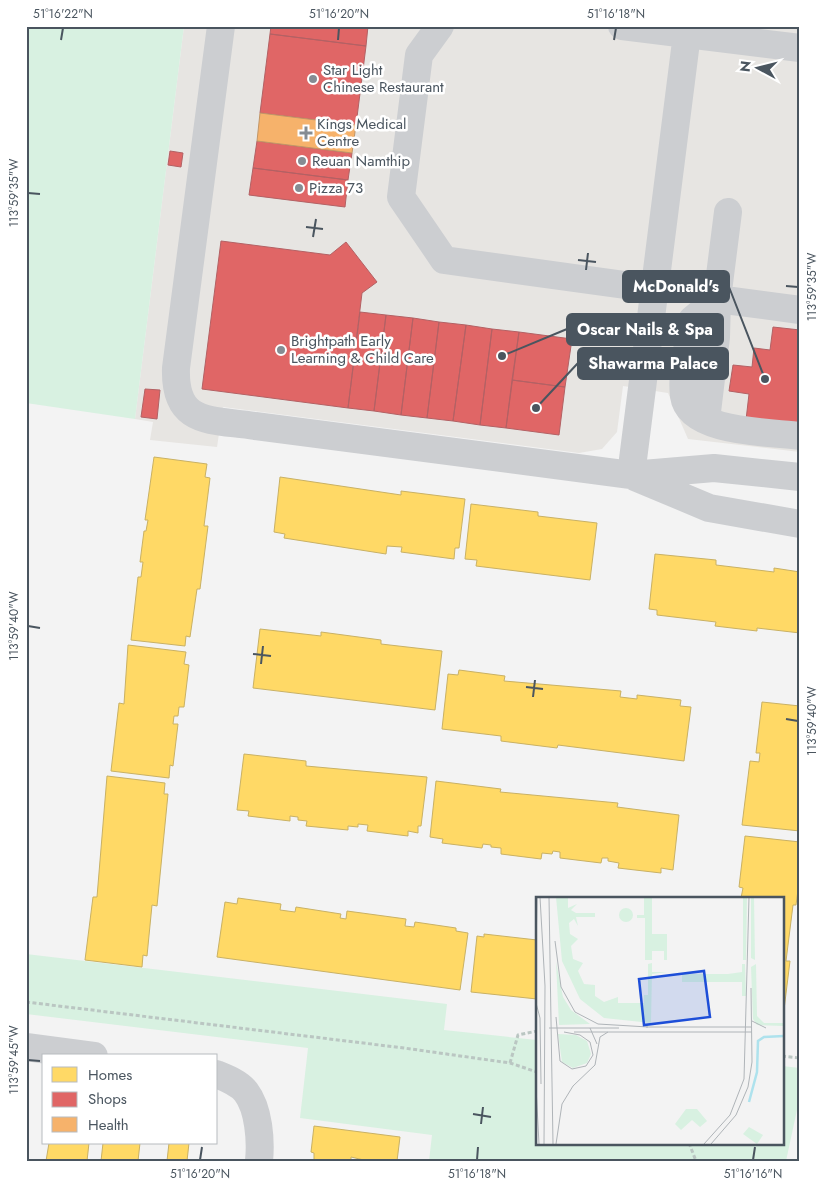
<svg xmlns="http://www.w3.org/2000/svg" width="826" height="1187" font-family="Jost,sans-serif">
  <rect width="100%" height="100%" fill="#f3f3f3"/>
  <path fill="#e7e5e2" d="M 184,26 L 800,26 L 800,452 L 688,439 L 668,393 L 623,386 L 617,432 L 602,449 L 579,453 L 223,407 L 217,447 L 150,440 L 153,422 L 135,419 Z"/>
  <path fill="#d8f1e1" d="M 26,26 L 184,26 L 135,419 L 26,403 Z
    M 26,954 L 447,1004 L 444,1030 L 537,1040 L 537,1143 L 782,1143 L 782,1066 L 800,1068 L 800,1096 L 786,1161 L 429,1161 L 432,1135 L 300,1118 L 308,1048 L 26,1014 Z"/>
  <path fill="#ffd966" stroke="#c9b164" d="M 154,457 L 207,464 L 205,477 L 210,478 L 204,526 L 208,526 L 200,589 L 197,589 L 190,637 L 186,636 L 185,646 L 131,640 L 138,577 L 141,577 L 143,562 L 140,562 L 144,531 L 146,531 L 148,520 L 145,520 Z
    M 280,477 L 401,495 L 401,491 L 465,499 L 459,548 L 455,548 L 454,559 L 401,552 L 402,547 L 387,546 L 386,554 L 284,538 L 285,534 L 274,532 Z
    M 471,504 L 538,512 L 538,516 L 597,523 L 590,580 L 476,566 L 477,560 L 465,559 Z
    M 655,554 L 716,560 L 716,565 L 774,572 L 774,568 L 800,572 L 800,633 L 757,628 L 757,631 L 715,626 L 716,622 L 657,615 L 657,610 L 649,609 Z
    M 260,629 L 321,636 L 321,632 L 381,640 L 381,644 L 442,651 L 435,710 L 253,688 Z
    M 128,645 L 186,652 L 184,664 L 189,665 L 184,707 L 179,707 L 178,716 L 174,716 L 173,724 L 178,724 L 173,766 L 170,765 L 169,778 L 111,771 L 119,703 L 124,704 Z
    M 459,670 L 505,676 L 504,681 L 621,691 L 620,697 L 637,699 L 637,695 L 681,700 L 680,706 L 691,707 L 684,761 L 558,745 L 557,748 L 501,741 L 501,736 L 442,729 L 448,674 L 458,675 Z
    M 762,702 L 800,706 L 800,831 L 742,825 L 750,761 L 759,762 L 760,753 L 756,753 Z
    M 244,754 L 306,761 L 306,766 L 427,777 L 421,826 L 418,826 L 418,833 L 408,831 L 408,836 L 367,831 L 368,825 L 358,824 L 358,827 L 348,826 L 348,830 L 306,826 L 307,821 L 298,820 L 298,817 L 290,816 L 290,821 L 248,816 L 249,811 L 237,810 Z
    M 107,776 L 165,783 L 164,794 L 168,794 L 157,906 L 152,905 L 147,956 L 143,955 L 142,967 L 85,960 L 93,897 L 97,897 Z
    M 436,781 L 501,789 L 500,792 L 618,803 L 617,807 L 679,815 L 673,870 L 661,868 L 661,873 L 618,868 L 619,863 L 608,861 L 608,858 L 602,858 L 601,863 L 560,858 L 560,852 L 553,851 L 552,854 L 542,853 L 541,859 L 501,854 L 501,848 L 491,847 L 491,845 L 483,844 L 482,848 L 442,843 L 443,839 L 430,837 Z
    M 745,836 L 800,842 L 800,875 L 796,905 L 793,905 L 786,961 L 790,961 L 782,1026 L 782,898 L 741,898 L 743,888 L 739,887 Z
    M 238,898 L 281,904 L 280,910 L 295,912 L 296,907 L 341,914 L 340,918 L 346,919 L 347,911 L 406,919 L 405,926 L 414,927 L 415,922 L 456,928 L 456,931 L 468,933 L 460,990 L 217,957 L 225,902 L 237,904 Z
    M 484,934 L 537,940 L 537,999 L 471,992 L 477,936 L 484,937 Z
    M 314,1126 L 400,1137 L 397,1161 L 368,1161 L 351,1157 L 351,1161 L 314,1161 L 314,1153 L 311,1152 Z
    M 49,1143 L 89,1143 L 87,1161 L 46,1161 Z
    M 103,1143 L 140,1143 L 138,1161 L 101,1161 Z
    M 169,1143 L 189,1143 L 187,1161 L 167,1161 Z"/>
  <path fill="#e06666" stroke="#b36164" d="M 271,26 L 368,26 L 366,46 L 270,34 Z
    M 270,34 L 366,46 L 356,125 L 260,113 Z
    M 257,141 L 352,153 L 348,180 L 253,168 Z
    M 170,151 L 183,153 L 181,167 L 168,165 Z
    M 253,168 L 348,180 L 345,207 L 249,195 Z
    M 221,241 L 330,255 L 346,242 L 377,282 L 362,293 L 348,408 L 202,389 Z
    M 360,312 L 386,315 L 374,411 L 348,408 Z
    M 386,315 L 413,318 L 401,415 L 374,411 Z
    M 413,318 L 439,322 L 427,418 L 401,415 Z
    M 439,322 L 466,325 L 453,421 L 427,418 Z
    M 466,325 L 492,329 L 480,425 L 453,421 Z
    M 773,327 L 800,330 L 800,427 L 746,420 L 749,394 L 729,391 L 733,365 L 752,367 L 754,348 L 770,350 Z
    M 492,329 L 519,332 L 506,428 L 480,425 Z
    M 519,332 L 572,339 L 565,387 L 512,380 Z
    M 512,380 L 565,387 L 559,435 L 506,428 Z
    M 145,389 L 160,390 L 157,419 L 141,417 Z"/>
  <path fill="#f6b26b" stroke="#c29667" d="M 260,113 L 356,125 L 352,153 L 257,141 Z"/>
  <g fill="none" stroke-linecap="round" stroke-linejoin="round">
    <path stroke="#bac6c2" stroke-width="3" stroke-dasharray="4 2.5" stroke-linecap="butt" d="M 26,1002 L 404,1048 L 510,1063 L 537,1072
      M 782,1056 L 800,1058
      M 510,1063 L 518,1035 L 537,1031
      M 689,1143 L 696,1161"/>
    <path stroke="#ccced1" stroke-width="28" d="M 221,26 L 176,368 C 174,426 211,419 255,426 L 631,475 L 714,468 L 800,477
      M 440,26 L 419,55 L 401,197 L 444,260 L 654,289
      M 622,26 L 800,48
      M 728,212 L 717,299 L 800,310
      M 717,299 L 692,320 C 689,344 681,371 684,396 C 689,433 771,432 800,436
      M 706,420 L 716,337 L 717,299
      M 631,475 L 688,26
      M 635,477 L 709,508 L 800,524
      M 26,1047 L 94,1056
      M 216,1074 C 226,1078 239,1083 246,1092 C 259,1109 261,1141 259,1161"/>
  </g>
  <path fill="none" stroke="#4a555f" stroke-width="2" d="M 61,40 L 63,28M 338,40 L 339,28M 614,40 L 616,28M 28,193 L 40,194M 306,227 L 323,229M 313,237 L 316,219M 578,260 L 596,262M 586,270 L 588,253M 786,286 L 798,287M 28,626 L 40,628M 253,654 L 271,656M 261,664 L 263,646M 526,687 L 543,689M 533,697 L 535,680M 786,719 L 798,721M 28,1060 L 40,1061M 473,1114 L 491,1117M 481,1124 L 483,1107M 200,1160 L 202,1147M 477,1160 L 478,1147M 753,1160 L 755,1147"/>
  <g fill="#858c93" stroke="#fff" stroke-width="2">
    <circle cx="313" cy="79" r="5"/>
    <path d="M303.5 125.5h5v5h5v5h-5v5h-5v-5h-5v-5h5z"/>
    <circle cx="302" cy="161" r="5"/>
    <circle cx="299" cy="188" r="5"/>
    <circle cx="281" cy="350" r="5"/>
  </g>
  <g text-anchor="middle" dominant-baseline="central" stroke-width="5" stroke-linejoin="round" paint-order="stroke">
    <g font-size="15" fill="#4a555f" stroke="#fff" text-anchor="start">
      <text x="323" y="70">Star Light<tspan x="323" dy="17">Chinese Restaurant</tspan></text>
      <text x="317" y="124">Kings Medical<tspan x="317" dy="17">Centre</tspan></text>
      <text x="312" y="161">Reuan Namthip</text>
      <text x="309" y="188">Pizza 73</text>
      <text x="291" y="341">Brightpath Early<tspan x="291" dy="17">Learning &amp; Child Care</tspan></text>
    </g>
  </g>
  <g transform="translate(536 897)">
    <rect width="248" height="248" fill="#f3f3f3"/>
    <path d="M 20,0 L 32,0 L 32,11 L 41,7 L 35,13 L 40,16 L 59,16 L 59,20 L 40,20 L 42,29 L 38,22 L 33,26 L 34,37 L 42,42 L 35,49 L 37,62 L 47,66 L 42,74 L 48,87 L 59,88 L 59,99 L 68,105 L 82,100 L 82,106 L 108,106 L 108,98 L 112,98 L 112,67 L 116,66 L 116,75 L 131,75 L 116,77 L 115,126 L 68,121 L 44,102 L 26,64 ZM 108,0 L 116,0 L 116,37 L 131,37 L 131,63 L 128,63 L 128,54 L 116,54 L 116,63 L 109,63 L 109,21 L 101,21 L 101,18 L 108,18 ZM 207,0 L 211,0 L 210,63 L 207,63 ZM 215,0 L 218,0 L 219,63 L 215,61 ZM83 18a7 7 0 1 1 14 0a7 7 0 1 1-14 0ZM 20,65 L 27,100 L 35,113 L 54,127 L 23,128 ZM 206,67 L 209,67 L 210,99 L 206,99 L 206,85 L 146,85 L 146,77 L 134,77 L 192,77 L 206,75 ZM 220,67 L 221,119 L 228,126 L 247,126 L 247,129 L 221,128 L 217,122 L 215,70 ZM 22,137 L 40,138 L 51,144 L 55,157 L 51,166 L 37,171 L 26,165 ZM 150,212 L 161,212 L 171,224 L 164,230 L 156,223 L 145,233 L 139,227 ZM 213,230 L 227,238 L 221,247 L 207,237 Z" fill="#d8f1e1"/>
    <path fill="none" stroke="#aee2ed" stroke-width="2.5" d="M 213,205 L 221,175 L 222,144 L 228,140 L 248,139"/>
    <path fill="none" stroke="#afb4b8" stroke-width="1" d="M 4,0 L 9,89 L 8,247M 13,0 L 17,247M 19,44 L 25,90 L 39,115 L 62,127 L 112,130M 0,56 L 1,0M 0,106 L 4,121 L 5,187M 20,120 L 24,164 L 36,172 L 50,169 L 57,158 L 54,145 L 44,138 L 28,135M 216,124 L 230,131M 110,130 L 216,130M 13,131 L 83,131M 54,131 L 61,147M 38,135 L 216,135M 0,190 L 3,247M 20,247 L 26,207 L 37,189 L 59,168 L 64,140 L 72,135M 168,247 L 194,218 L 208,182 L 213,0M 175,247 L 200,218 L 212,190 L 216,165 L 215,91"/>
    <path fill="#1d4ed8" fill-opacity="0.15" stroke="#1d4ed8" stroke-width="2.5" d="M 168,74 L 174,120 L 108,128 L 103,82 Z"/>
    <rect width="248" height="248" fill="none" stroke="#4a555f" stroke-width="2.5"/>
  </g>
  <path fill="none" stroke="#4a555f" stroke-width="2" d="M765 379L729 287M502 356L567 329M536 408L578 363"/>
  <g fill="#4a555f" stroke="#fff" stroke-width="2">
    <circle cx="765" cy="379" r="5"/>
    <circle cx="502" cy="356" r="5"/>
    <circle cx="536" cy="408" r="5"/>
  </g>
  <g fill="#4a555f" stroke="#4a555f" stroke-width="2">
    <rect x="623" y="271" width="106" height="31" rx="5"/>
    <rect x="567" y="314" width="156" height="31" rx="5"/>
    <rect x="578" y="348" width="150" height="31" rx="5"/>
  </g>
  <g font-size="16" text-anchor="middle" font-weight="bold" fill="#fff">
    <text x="676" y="292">McDonald's</text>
    <text x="645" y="335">Oscar Nails &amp; Spa</text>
    <text x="653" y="369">Shawarma Palace</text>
  </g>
  <rect width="826" height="1187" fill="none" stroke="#ffffff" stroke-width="55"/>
  <rect x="42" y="1054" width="175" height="90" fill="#ffffff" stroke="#b7bbbf"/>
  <rect x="52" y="1067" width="25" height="15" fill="#ffd966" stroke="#b7bbbf"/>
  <text x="88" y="1080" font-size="15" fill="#4a555f">Homes</text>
  <rect x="52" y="1092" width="25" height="15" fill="#e06666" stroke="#b7bbbf"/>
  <text x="88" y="1104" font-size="15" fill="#4a555f">Shops</text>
  <rect x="52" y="1117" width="25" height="15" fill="#f6b26b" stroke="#b7bbbf"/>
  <text x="88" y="1130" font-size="15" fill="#4a555f">Health</text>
  <g transform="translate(758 68) rotate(277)" stroke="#ffffff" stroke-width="4" paint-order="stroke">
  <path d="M0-4L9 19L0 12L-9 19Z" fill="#4a555f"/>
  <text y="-8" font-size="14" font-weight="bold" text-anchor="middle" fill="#4a555f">N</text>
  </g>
  <rect x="28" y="28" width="770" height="1132" fill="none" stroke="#4a555f" stroke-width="2"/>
  <g font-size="12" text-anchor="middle" fill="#4a555f">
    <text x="63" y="18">51°16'22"N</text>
    <text x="339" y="18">51°16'20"N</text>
    <text x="616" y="18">51°16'18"N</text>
    <text transform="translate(14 193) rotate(-90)" y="4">113°59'35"W</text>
    <text transform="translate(812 287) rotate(-90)" y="4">113°59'35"W</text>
    <text transform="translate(14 626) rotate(-90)" y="4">113°59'40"W</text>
    <text transform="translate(812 721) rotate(-90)" y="4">113°59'40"W</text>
    <text transform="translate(14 1060) rotate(-90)" y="4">113°59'45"W</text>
    <text x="200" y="1178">51°16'20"N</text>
    <text x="477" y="1178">51°16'18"N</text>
    <text x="753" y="1178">51°16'16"N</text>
  </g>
</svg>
